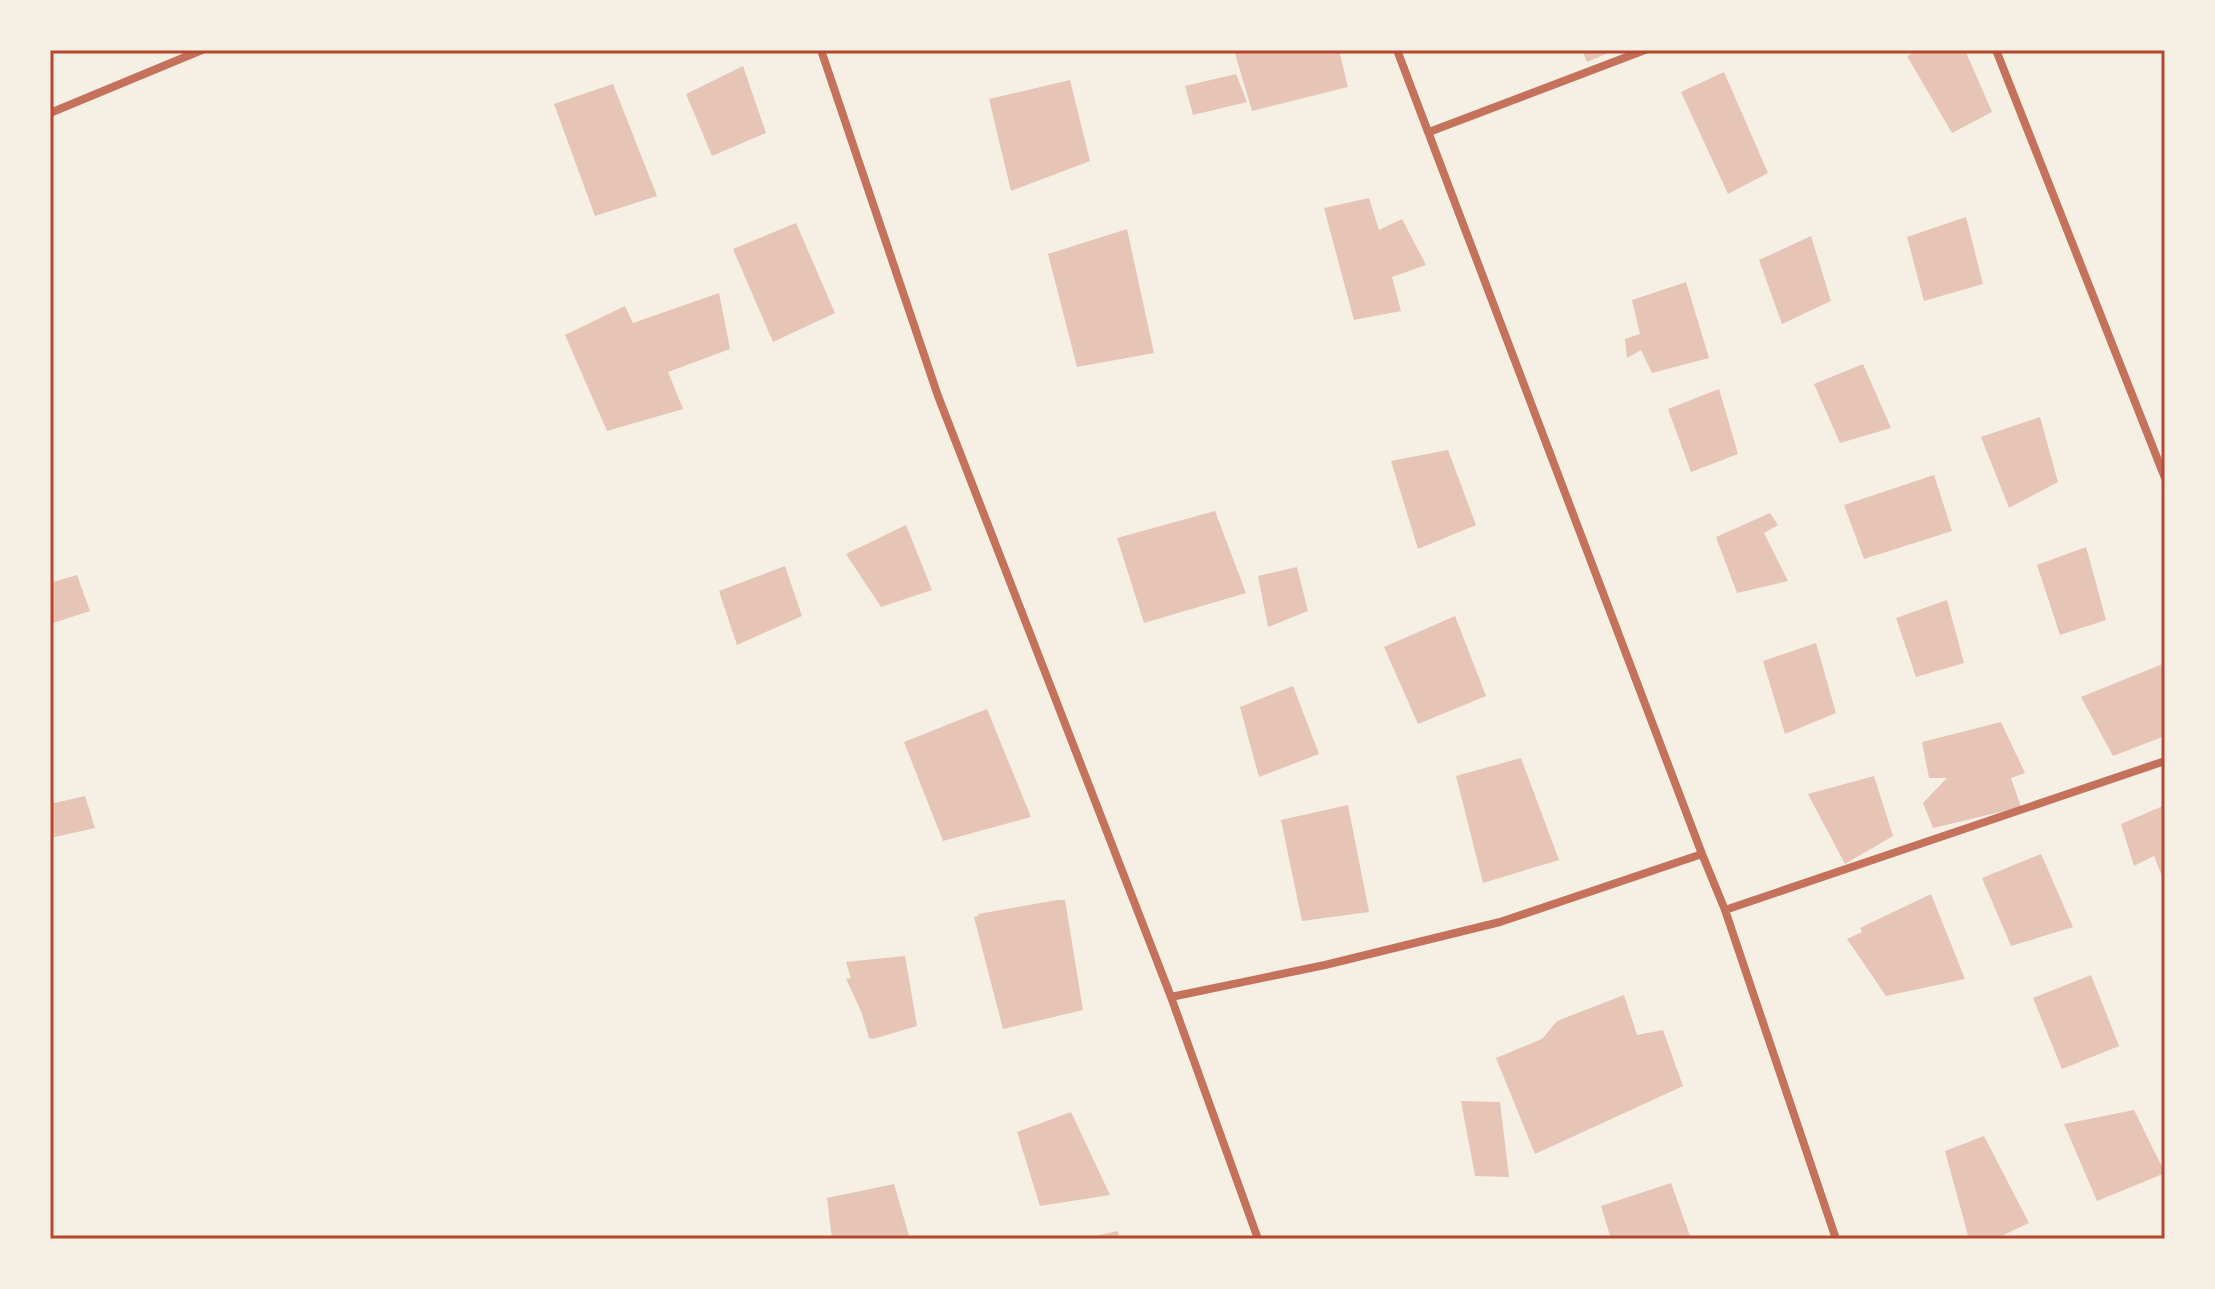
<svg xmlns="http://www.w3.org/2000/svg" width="2215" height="1289" font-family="Commissioner,sans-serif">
  <rect width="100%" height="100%" fill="#f6efe4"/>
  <path fill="#e6c5b7" d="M 1234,50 L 1339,50 L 1348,87 L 1252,111 Z
    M 1582,50 L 1615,50 L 1587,62 Z
    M 1923,50 L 1965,50 L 1992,112 L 1952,133 L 1907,56 Z
    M 743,66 L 766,133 L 712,156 L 686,94 Z
    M 1724,72 L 1768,173 L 1728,194 L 1681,92 Z
    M 1236,74 L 1247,102 L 1193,115 L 1185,86 Z
    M 1070,80 L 1090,161 L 1011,191 L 989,99 Z
    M 613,84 L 657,196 L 595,216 L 554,104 Z
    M 1369,198 L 1379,230 L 1402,219 L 1426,265 L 1392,277 L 1401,311 L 1354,320 L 1324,208 Z
    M 1966,217 L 1983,284 L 1924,301 L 1907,237 Z
    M 796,223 L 835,313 L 773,342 L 733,249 Z
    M 1127,229 L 1154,353 L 1077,367 L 1048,254 Z
    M 1811,236 L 1831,301 L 1782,324 L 1759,260 Z
    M 1686,282 L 1709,358 L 1652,373 L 1641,350 L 1627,358 L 1625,339 L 1640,334 L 1632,300 Z
    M 719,293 L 730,349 L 668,372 L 683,409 L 607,431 L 565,335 L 625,306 L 633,323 Z
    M 1863,364 L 1891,428 L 1840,443 L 1814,384 Z
    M 1719,389 L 1738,454 L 1691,472 L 1668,409 Z
    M 2040,417 L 2058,482 L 2009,508 L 1981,437 Z
    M 1448,450 L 1476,525 L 1418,549 L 1391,461 Z
    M 1934,475 L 1952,531 L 1864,559 L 1844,505 Z
    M 1215,511 L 1246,593 L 1144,623 L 1117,538 Z
    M 1770,513 L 1778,525 L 1764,533 L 1788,581 L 1737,593 L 1716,537 Z
    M 906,525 L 932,590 L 881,607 L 846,554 Z
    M 2086,547 L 2106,620 L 2060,635 L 2037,565 Z
    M 785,566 L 802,616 L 737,645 L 719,591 Z
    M 1297,567 L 1308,611 L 1268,627 L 1258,576 Z
    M 77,575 L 90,611 L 50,624 L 50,583 Z
    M 1947,600 L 1964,663 L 1916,677 L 1896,618 Z
    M 1455,616 L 1486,696 L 1418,724 L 1384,647 Z
    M 1816,643 L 1836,713 L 1785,734 L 1763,661 Z
    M 2165,663 L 2165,736 L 2113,756 L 2081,697 Z
    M 1293,686 L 1319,754 L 1259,777 L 1240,707 Z
    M 987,709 L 1031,817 L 943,841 L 904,742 Z
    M 2001,722 L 2025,773 L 2011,778 L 2021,807 L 1933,828 L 1923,803 L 1947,778 L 1929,778 L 1922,742 Z
    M 1521,758 L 1559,860 L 1483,883 L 1456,776 Z
    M 1874,776 L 1893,836 L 1845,864 L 1808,794 Z
    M 85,796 L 95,828 L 50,838 L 50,804 Z
    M 1348,805 L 1369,912 L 1302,921 L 1281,820 Z
    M 2165,805 L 2165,884 L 2154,856 L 2134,866 L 2121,824 Z
    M 2041,854 L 2073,927 L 2011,946 L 1982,878 Z
    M 1931,894 L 1965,979 L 1886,996 L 1847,939 L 1862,932 L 1860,928 Z
    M 1057,900 L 1065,900 L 1083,1010 L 1003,1029 L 974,917 L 978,916 L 978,914 Z
    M 905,956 L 917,1026 L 873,1039 L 869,1038 L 861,1011 L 846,979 L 851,978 L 846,962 Z
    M 2091,975 L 2119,1046 L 2062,1069 L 2033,998 Z
    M 1624,995 L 1637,1035 L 1663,1030 L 1683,1086 L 1535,1154 L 1496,1058 L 1542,1039 L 1557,1021 Z
    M 1461,1101 L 1500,1102 L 1509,1177 L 1475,1176 Z
    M 2134,1110 L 2165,1173 L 2097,1201 L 2064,1124 Z
    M 1071,1112 L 1110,1195 L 1040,1206 L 1017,1132 Z
    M 1984,1136 L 2029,1223 L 1995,1239 L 1969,1239 L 1945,1151 Z
    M 1671,1183 L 1691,1239 L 1611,1239 L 1601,1206 Z
    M 894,1184 L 910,1239 L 832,1239 L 827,1198 Z
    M 1118,1231 L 1119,1239 L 1085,1239 L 1085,1238 Z"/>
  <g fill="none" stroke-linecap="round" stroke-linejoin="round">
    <path stroke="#c5725c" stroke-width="8" d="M 821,50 L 938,396 L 1171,997 L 1258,1239
      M 1397,50 L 1702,854 L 1725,910 L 1836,1239
      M 1996,50 L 2165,478
      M 50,113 L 202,50
      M 1429,132 L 1645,50
      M 1725,910 L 2165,761
      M 1171,997 L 1325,965 L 1500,922 L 1702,854"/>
  </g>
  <rect width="2215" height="1289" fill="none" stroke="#f6efe4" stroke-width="104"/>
  <rect x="52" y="52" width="2111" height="1185" fill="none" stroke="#b5482f" stroke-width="3"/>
</svg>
